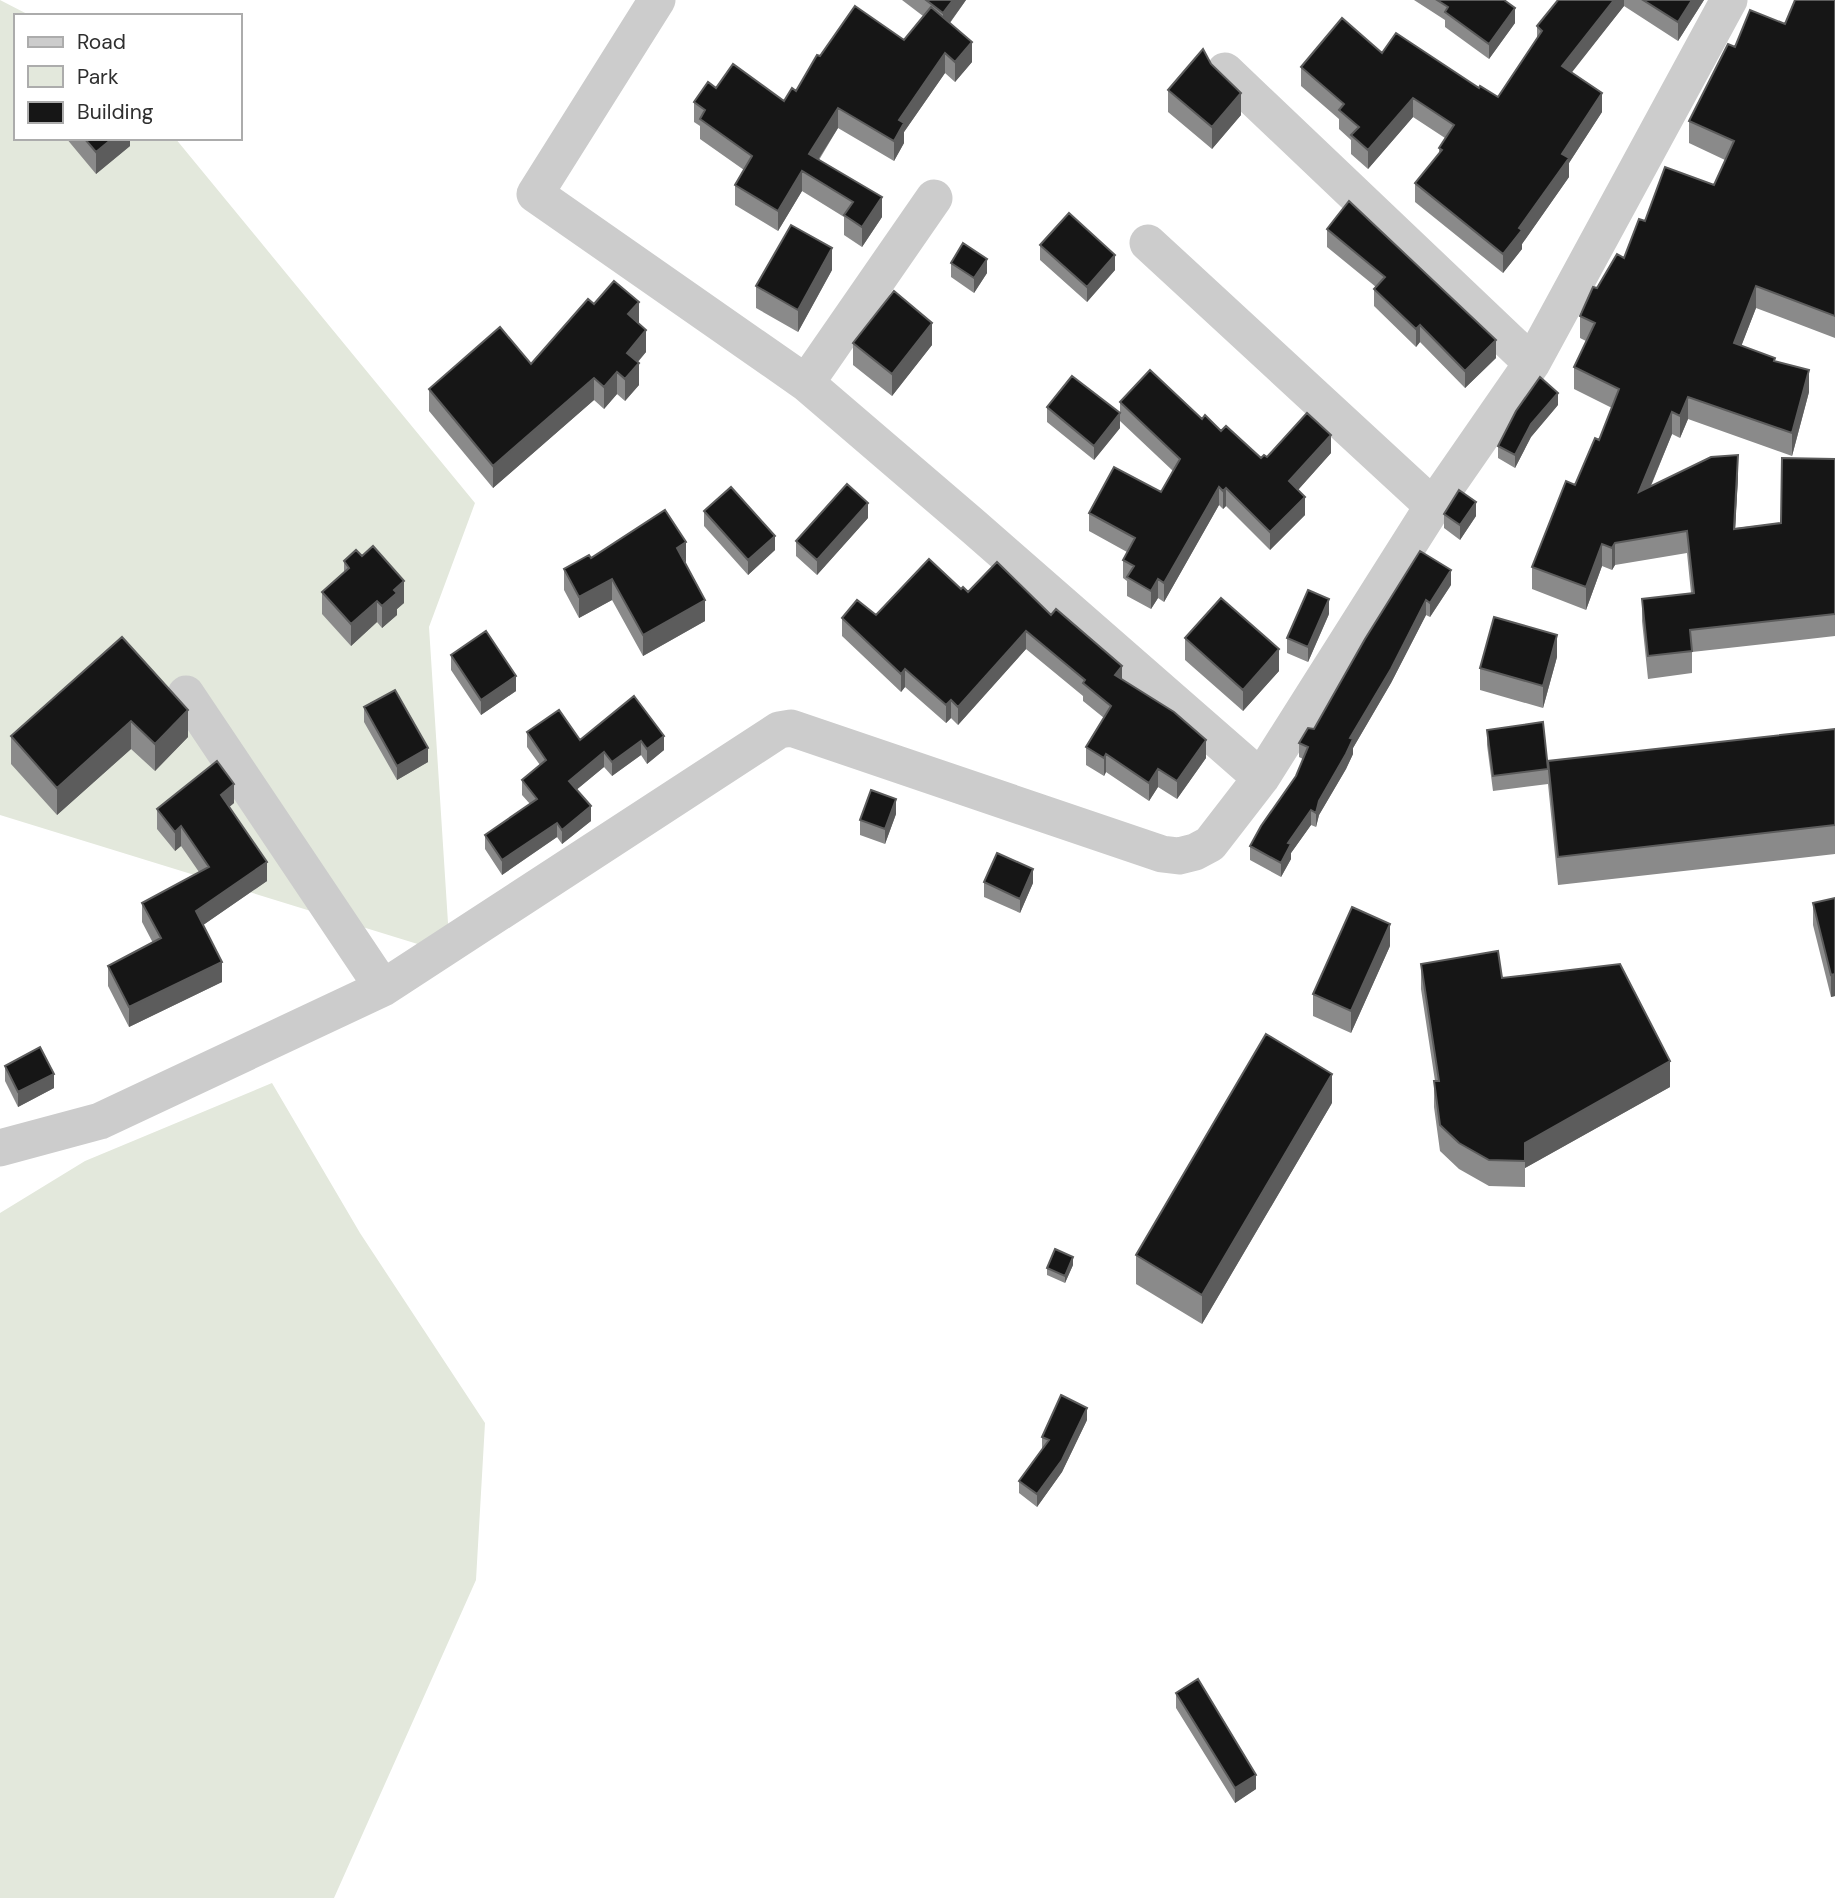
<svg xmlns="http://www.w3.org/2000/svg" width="1835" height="1898" font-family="'DM Sans',sans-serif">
  <rect width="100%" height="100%" fill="#fff"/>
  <path fill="#e3e8dc" d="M 0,0 L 31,16 L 16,16 L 16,138 L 175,138 L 475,503 L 429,627 L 450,954 L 0,815 Z
    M 272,1083 L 360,1233 L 485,1423 L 476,1580 L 334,1898 L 0,1898 L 0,1213 L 85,1161 Z"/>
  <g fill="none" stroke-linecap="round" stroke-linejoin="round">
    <path stroke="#ccc" stroke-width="37" d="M 657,0 L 535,194 L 806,383 L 974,527 L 1261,778
      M 1225,71 L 1532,363
      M 1148,243 L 1433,506
      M 806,383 L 934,198
      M 186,694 L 383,988
      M 0,1148 L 100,1121 L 383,988 L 779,730 L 791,728 L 1162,854 L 1179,856 L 1195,852 L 1210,844 L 1261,778 L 1433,506 L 1532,363 L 1729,0"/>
  </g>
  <path fill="#8a8a8a" d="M 902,0 L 966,0 L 950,23 L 972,62 L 955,82 L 945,73 L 904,132 L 904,143 L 894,161 L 838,128 L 819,160 L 882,217 L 862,247 L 844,235 L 844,217 L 802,191 L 778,231 L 735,205 L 735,185 L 744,170 L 700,139 L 700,126 L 694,122 L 694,102 L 716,88 L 784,101 L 796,91 L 820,56 L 904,40 L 923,16 Z
    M 1414,0 L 1504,0 L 1515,23 L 1489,59 L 1445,27 L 1445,20 Z
    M 1558,0 L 1704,0 L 1678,41 L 1624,6 L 1571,72 L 1602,112 L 1569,163 L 1569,177 L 1522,244 L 1522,249 L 1503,273 L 1415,202 L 1415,183 L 1439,154 L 1439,148 L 1445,138 L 1413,117 L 1368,169 L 1351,154 L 1351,140 L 1339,129 L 1339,119 L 1301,86 L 1301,67 L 1382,53 L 1479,88 L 1498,97 L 1537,39 L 1537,26 Z
    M 1835,0 L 1835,338 L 1756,308 L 1741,346 L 1775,361 L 1809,392 L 1792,456 L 1688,419 L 1680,438 L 1672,434 L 1651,486 L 1738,477 L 1735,528 L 1781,523 L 1835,459 L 1835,636 L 1692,652 L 1692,673 L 1648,679 L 1642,621 L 1642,599 L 1691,593 L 1687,553 L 1615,565 L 1612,570 L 1602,566 L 1586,610 L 1532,589 L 1532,567 L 1599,440 L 1612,408 L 1574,389 L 1574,367 L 1586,341 L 1580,338 L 1580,316 L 1597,288 L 1624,258 L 1645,221 L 1714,185 L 1725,160 L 1689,143 L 1689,121 L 1735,47 Z
    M 1211,64 L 1241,115 L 1212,149 L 1168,112 L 1168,90 Z
    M 66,138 L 130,138 L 130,146 L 96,174 Z
    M 1327,229 L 1496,358 L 1465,388 L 1420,342 L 1416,347 L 1374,306 L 1374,289 L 1376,287 L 1327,247 Z
    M 1040,245 L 1115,270 L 1087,302 L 1040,260 Z
    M 951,263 L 987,273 L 974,293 L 951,277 Z
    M 832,270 L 798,332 L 756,308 L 756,286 Z
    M 594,304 L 639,323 L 646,352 L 638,362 L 639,385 L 625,401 L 617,394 L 604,409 L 594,400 L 493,488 L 429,411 L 429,389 L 531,364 Z
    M 853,343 L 932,345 L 892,396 L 853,365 Z
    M 1120,402 L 1202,419 L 1261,458 L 1331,453 L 1298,490 L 1305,515 L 1270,550 L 1226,506 L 1223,509 L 1219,505 L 1164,602 L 1158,598 L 1151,609 L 1127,596 L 1127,581 L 1123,578 L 1123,560 L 1127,552 L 1089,531 L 1089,513 L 1161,492 L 1173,471 L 1120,421 L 1120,428 L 1094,460 L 1047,422 L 1047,407 L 1120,413 Z
    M 1558,405 L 1531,437 L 1515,468 L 1498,458 L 1498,446 Z
    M 704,511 L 775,550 L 748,575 L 704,526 Z
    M 1444,514 L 1476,516 L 1460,540 L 1444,528 Z
    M 868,518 L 817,575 L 796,556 L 796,541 Z
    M 591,558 L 686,564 L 705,621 L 643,656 L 612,600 L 579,618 L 564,590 L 564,569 Z
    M 344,561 L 404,603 L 397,609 L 397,615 L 382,628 L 377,622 L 351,646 L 322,614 L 322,592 L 344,572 Z
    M 1451,585 L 1430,617 L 1426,615 L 1391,683 L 1353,748 L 1353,754 L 1346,769 L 1319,815 L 1316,827 L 1311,825 L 1291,853 L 1291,859 L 1281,877 L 1250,860 L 1250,846 L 1296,776 L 1303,759 L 1299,757 L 1299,743 L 1314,729 L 1365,639 Z
    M 961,589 L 968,592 L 1051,615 L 1206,758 L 1177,799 L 1158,787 L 1149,801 L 1106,772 L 1104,776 L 1086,765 L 1086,747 L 1104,718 L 1083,701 L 1083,696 L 1026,649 L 958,725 L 951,718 L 946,723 L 905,687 L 901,692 L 842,636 L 842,618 L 876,615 Z
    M 1329,614 L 1308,662 L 1287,653 L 1287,638 Z
    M 1185,638 L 1279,671 L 1243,711 L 1185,660 Z
    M 451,655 L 516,691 L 481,715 L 451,670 Z
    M 1557,657 L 1543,708 L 1480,690 L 1480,668 Z
    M 364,707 L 428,762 L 397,780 L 364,722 Z
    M 188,710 L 188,737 L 155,771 L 131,749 L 57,815 L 11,764 L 11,736 Z
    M 1835,729 L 1835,854 L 1558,885 L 1548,784 L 1493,791 L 1487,745 L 1487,730 L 1548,763 Z
    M 527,732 L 580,740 L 664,736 L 664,750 L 647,764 L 641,755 L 612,776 L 604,767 L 576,790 L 591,821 L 562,844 L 557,837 L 502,875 L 485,849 L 485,835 L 530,804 L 522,795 L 522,780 L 540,765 L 527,747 Z
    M 234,803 L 229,807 L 267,881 L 203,925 L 222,982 L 129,1027 L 108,986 L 108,966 L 153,943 L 142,922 L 142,903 L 199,872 L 181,846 L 175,851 L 157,829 L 157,809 Z
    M 896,814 L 885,844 L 860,835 L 860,820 Z
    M 984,882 L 1033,883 L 1020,913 L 984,897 Z
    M 1835,898 L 1835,996 L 1831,997 L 1813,925 L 1813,903 Z
    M 1390,946 L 1351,1033 L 1313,1016 L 1313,994 Z
    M 1421,964 L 1502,978 L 1670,1087 L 1525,1168 L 1525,1187 L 1489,1186 L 1459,1169 L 1440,1151 L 1434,1107 L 1434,1081 L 1435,1081 L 1421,989 Z
    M 5,1066 L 54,1088 L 18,1107 L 5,1081 Z
    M 1332,1103 L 1202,1324 L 1136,1284 L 1136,1255 Z
    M 1073,1265 L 1065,1283 L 1047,1275 L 1047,1268 Z
    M 1087,1420 L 1062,1472 L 1037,1507 L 1019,1493 L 1019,1481 L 1042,1449 L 1042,1437 Z
    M 1176,1693 L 1256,1789 L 1235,1803 L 1176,1708 Z"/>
  <path fill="#5c5c5c" d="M 953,0 L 966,0 L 943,32 L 943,13 Z
    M 1614,0 L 1624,0 L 1624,6 L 1562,85 L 1562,66 Z
    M 1692,0 L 1704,0 L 1678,41 L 1678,22 Z
    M 1515,8 L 1515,23 L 1489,59 L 1489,44 Z
    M 972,42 L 972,62 L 955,82 L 955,62 Z
    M 945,53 L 945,73 L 904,132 L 904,143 L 894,161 L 894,141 L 899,120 Z
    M 1241,93 L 1241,115 L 1212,149 L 1212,127 Z
    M 1602,93 L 1602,112 L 1569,163 L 1569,177 L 1522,244 L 1522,249 L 1503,273 L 1503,254 L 1519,228 L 1562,154 Z
    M 1413,98 L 1413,117 L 1368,169 L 1368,150 Z
    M 838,108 L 838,128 L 809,174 L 809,154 Z
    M 113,138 L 130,138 L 130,146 L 96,174 L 96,152 Z
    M 802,171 L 802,191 L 778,231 L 778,211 Z
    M 882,197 L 882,217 L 862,247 L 862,227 Z
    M 832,248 L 832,270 L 798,332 L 798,310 Z
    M 1115,255 L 1115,270 L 1087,302 L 1087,287 Z
    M 987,259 L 987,273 L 974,293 L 974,278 Z
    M 1756,286 L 1756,308 L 1734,365 L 1734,343 Z
    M 639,302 L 639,324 L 628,314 Z
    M 932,323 L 932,345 L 892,396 L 892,374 Z
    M 1420,325 L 1420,342 L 1416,347 L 1416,329 Z
    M 646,330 L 646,352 L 627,374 L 627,353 Z
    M 1496,340 L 1496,358 L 1465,388 L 1465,371 Z
    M 639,363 L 639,385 L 625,401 L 625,379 Z
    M 1809,370 L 1809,392 L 1792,456 L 1792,433 Z
    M 617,372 L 617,394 L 604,409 L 604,387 Z
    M 594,378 L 594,400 L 493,488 L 493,466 Z
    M 1558,393 L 1558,405 L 1531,437 L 1515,468 L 1515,455 L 1531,424 Z
    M 1688,397 L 1688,419 L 1680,438 L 1680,416 Z
    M 1672,412 L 1672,434 L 1639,514 L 1639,492 Z
    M 1120,413 L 1120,428 L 1094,460 L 1094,446 Z
    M 1331,435 L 1331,453 L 1289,500 L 1289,481 Z
    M 1738,455 L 1738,477 L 1734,551 L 1734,529 Z
    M 1219,487 L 1219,505 L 1164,602 L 1164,583 Z
    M 1226,488 L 1226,506 L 1223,509 L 1223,491 Z
    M 1305,497 L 1305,515 L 1270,550 L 1270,532 Z
    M 1476,502 L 1476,516 L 1460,540 L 1460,525 Z
    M 868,503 L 868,518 L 817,575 L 817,560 Z
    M 775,536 L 775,550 L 748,575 L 748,560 Z
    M 686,542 L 686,563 L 677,548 Z
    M 1615,543 L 1615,565 L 1612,570 L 1612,548 Z
    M 1602,544 L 1602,566 L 1586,610 L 1586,587 Z
    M 1451,570 L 1451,585 L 1430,617 L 1430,603 Z
    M 612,579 L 612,600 L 579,618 L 579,597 Z
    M 1158,579 L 1158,598 L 1151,609 L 1151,591 Z
    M 404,581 L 404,603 L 397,609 L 397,615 L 382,628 L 382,606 L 394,590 Z
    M 1329,599 L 1329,614 L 1308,662 L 1308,647 Z
    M 705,600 L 705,621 L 643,656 L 643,635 Z
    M 1426,600 L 1426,615 L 1391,683 L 1353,748 L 1353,754 L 1346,769 L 1319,815 L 1316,827 L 1316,813 L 1319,801 L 1350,738 Z
    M 377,601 L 377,622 L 351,646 L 351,624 Z
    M 1026,631 L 1026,649 L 958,725 L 958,707 Z
    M 1557,635 L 1557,657 L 1543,708 L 1543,686 Z
    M 1279,649 L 1279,671 L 1243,711 L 1243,690 Z
    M 1122,666 L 1122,684 L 1115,675 Z
    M 905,669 L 905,687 L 901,692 L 901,674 Z
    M 516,676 L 516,691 L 481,715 L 481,700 Z
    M 951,700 L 951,718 L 946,723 L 946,705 Z
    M 188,710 L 188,737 L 155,771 L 155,744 Z
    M 131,721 L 131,749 L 57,815 L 57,788 Z
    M 664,736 L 664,750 L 647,764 L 647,749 Z
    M 1206,740 L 1206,758 L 1177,799 L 1177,781 Z
    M 641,741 L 641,755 L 612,776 L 612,762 Z
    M 428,748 L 428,762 L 397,780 L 397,766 Z
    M 604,752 L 604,767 L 569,796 L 569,781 Z
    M 1106,754 L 1106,772 L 1104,776 L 1104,758 Z
    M 1158,769 L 1158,787 L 1149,801 L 1149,783 Z
    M 234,784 L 234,803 L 221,814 L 221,795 Z
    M 896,799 L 896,814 L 885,844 L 885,829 Z
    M 591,806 L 591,821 L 562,844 L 562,830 Z
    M 1311,810 L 1311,825 L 1291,853 L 1291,859 L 1281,877 L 1281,863 L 1288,843 Z
    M 557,823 L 557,837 L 502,875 L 502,860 Z
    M 181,826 L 181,846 L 175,851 L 175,832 Z
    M 267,862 L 267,881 L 196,930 L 196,911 Z
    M 1033,869 L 1033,883 L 1020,913 L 1020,899 Z
    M 1390,924 L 1390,946 L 1351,1033 L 1351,1011 Z
    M 222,962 L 222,982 L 129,1027 L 129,1007 Z
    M 1835,974 L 1835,996 L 1831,997 L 1831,975 Z
    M 1670,1061 L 1670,1087 L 1525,1168 L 1525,1143 Z
    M 54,1074 L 54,1088 L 18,1107 L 18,1092 Z
    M 1332,1074 L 1332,1103 L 1202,1324 L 1202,1295 Z
    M 1073,1257 L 1073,1265 L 1065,1283 L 1065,1276 Z
    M 1087,1408 L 1087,1420 L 1062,1472 L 1037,1507 L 1037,1494 Z
    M 1256,1775 L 1256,1789 L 1235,1803 L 1235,1788 Z"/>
  <path fill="#161616" stroke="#5c5c5c" stroke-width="2" d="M 926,0 L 953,0 L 943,13 Z
    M 1437,0 L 1504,0 L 1515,8 L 1489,44 L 1445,12 L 1448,7 Z
    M 1558,0 L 1614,0 L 1562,66 L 1602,93 L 1562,154 L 1569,158 L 1519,228 L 1522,230 L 1503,254 L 1415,183 L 1442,150 L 1439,148 L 1454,125 L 1413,98 L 1368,150 L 1351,135 L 1359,127 L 1339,110 L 1344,104 L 1301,67 L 1342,18 L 1382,53 L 1396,33 L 1479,88 L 1480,86 L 1498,97 L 1542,31 L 1537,26 Z
    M 1643,0 L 1692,0 L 1678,22 Z
    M 1795,0 L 1835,0 L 1835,316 L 1756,286 L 1734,343 L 1775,358 L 1774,361 L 1809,370 L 1792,433 L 1688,397 L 1680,416 L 1672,412 L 1639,492 L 1711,457 L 1738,455 L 1734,529 L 1781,523 L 1782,458 L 1835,459 L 1835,614 L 1690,630 L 1692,651 L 1648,656 L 1642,599 L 1694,593 L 1687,531 L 1615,543 L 1612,548 L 1602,544 L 1586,587 L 1532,567 L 1566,481 L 1575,485 L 1595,438 L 1599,440 L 1619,389 L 1574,367 L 1595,323 L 1580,316 L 1593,287 L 1597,288 L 1617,254 L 1624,258 L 1639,219 L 1645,221 L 1665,167 L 1714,185 L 1734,141 L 1689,121 L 1728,44 L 1735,47 L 1750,10 L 1785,24 Z
    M 855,6 L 904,40 L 931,7 L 972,42 L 955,62 L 945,53 L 899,120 L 904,123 L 894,141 L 838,108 L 809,154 L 882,197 L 862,227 L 844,215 L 853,202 L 802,171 L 778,211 L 735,185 L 752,156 L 700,119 L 705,110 L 694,102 L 708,82 L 716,88 L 733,64 L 784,101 L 792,88 L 796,91 L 817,55 L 820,56 Z
    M 1203,49 L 1211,64 L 1241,93 L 1212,127 L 1168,90 Z
    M 84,138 L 113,138 L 96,152 Z
    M 1349,201 L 1496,340 L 1465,371 L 1420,325 L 1416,329 L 1374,289 L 1385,277 L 1327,229 Z
    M 1069,213 L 1115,255 L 1087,287 L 1040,245 Z
    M 791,225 L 832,248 L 798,310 L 756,286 Z
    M 963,243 L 987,259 L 974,278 L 951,263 Z
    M 614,281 L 639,302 L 628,314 L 646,330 L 627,353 L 639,363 L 625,379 L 617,372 L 604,387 L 594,378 L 493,466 L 429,389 L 500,327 L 531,364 L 588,299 L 594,304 Z
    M 894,291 L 932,323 L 892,374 L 853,343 Z
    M 1150,370 L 1202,419 L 1205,415 L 1221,431 L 1226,426 L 1261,458 L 1264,455 L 1267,457 L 1307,413 L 1331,435 L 1289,481 L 1305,497 L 1270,532 L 1226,488 L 1223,491 L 1219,487 L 1164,583 L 1158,579 L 1151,591 L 1127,577 L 1134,566 L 1123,560 L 1135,538 L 1089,513 L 1114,467 L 1161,492 L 1180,459 L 1120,402 Z
    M 1072,376 L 1120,413 L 1094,446 L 1047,407 Z
    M 1540,377 L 1558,393 L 1531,424 L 1515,455 L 1498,446 L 1516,411 Z
    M 847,484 L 868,503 L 817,560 L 796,541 Z
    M 731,487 L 775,536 L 748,560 L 704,511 Z
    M 1459,490 L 1476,502 L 1460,525 L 1444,514 Z
    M 665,510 L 686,542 L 677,548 L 705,600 L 643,635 L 612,579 L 579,597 L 564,569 L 589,555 L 591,558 Z
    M 373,546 L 404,581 L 394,590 L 397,593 L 382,606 L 377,601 L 351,624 L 322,592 L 349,568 L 344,561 L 356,550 L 362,556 Z
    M 1420,551 L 1451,570 L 1430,603 L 1426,600 L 1391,669 L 1350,738 L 1353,739 L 1346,754 L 1319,801 L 1316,813 L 1311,810 L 1288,843 L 1291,844 L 1281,863 L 1250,846 L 1261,826 L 1296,776 L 1308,747 L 1299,743 L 1308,728 L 1314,729 L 1365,639 Z
    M 929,559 L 961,589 L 963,587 L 968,592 L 997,562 L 1051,615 L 1056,609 L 1122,666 L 1115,675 L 1174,712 L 1206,740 L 1177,781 L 1158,769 L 1149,783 L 1106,754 L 1104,758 L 1086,747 L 1111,706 L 1083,683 L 1085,680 L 1026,631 L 958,707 L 951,700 L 946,705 L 905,669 L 901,674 L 842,618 L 857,600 L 876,615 Z
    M 1308,590 L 1329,599 L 1308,647 L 1287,638 Z
    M 1221,598 L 1279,649 L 1243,690 L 1185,638 Z
    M 1494,617 L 1557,635 L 1543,686 L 1480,668 Z
    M 486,631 L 516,676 L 481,700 L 451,655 Z
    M 122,637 L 188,710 L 155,744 L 131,721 L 57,788 L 11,736 Z
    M 395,690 L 428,748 L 397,766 L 364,707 Z
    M 634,696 L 664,736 L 647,749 L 641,741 L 612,762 L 604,752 L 569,781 L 591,806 L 562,830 L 557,823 L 502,860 L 485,835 L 537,799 L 522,780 L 546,760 L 527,732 L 559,710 L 580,740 Z
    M 1543,722 L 1548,769 L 1493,776 L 1487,730 Z
    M 1835,729 L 1835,825 L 1558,857 L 1548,761 Z
    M 217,761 L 234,784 L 221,795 L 267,862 L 196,911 L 222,962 L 129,1007 L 108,966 L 161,938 L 142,903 L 209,867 L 181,826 L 175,832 L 157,809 Z
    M 871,790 L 896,799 L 885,829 L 860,820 Z
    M 997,853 L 1033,869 L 1020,899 L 984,882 Z
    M 1835,898 L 1835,974 L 1831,975 L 1813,903 Z
    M 1352,907 L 1390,924 L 1351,1011 L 1313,994 Z
    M 1498,951 L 1502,978 L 1620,964 L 1670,1061 L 1525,1143 L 1525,1161 L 1489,1160 L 1459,1143 L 1440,1125 L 1434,1081 L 1439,1081 L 1421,964 Z
    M 1266,1034 L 1332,1074 L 1202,1295 L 1136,1255 Z
    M 40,1047 L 54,1074 L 18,1092 L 5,1066 Z
    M 1055,1249 L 1073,1257 L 1065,1276 L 1047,1268 Z
    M 1061,1395 L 1087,1408 L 1062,1460 L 1037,1494 L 1019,1481 L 1049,1440 L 1042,1437 Z
    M 1198,1679 L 1256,1775 L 1235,1788 L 1176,1693 Z"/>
  <rect x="14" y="14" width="228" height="126" fill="#ffffff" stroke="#acacac" stroke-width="2"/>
  <rect x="28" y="37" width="35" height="10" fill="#cccccc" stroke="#acacac" stroke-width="2"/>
  <text x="77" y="49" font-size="21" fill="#2f2f2f">Road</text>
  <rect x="28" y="66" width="35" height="21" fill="#e3e8dc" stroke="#acacac" stroke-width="2"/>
  <text x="77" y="84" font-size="21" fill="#2f2f2f">Park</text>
  <rect x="28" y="102" width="35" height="21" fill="#161616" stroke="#acacac" stroke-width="2"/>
  <text x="77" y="119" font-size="21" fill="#2f2f2f">Building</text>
</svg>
